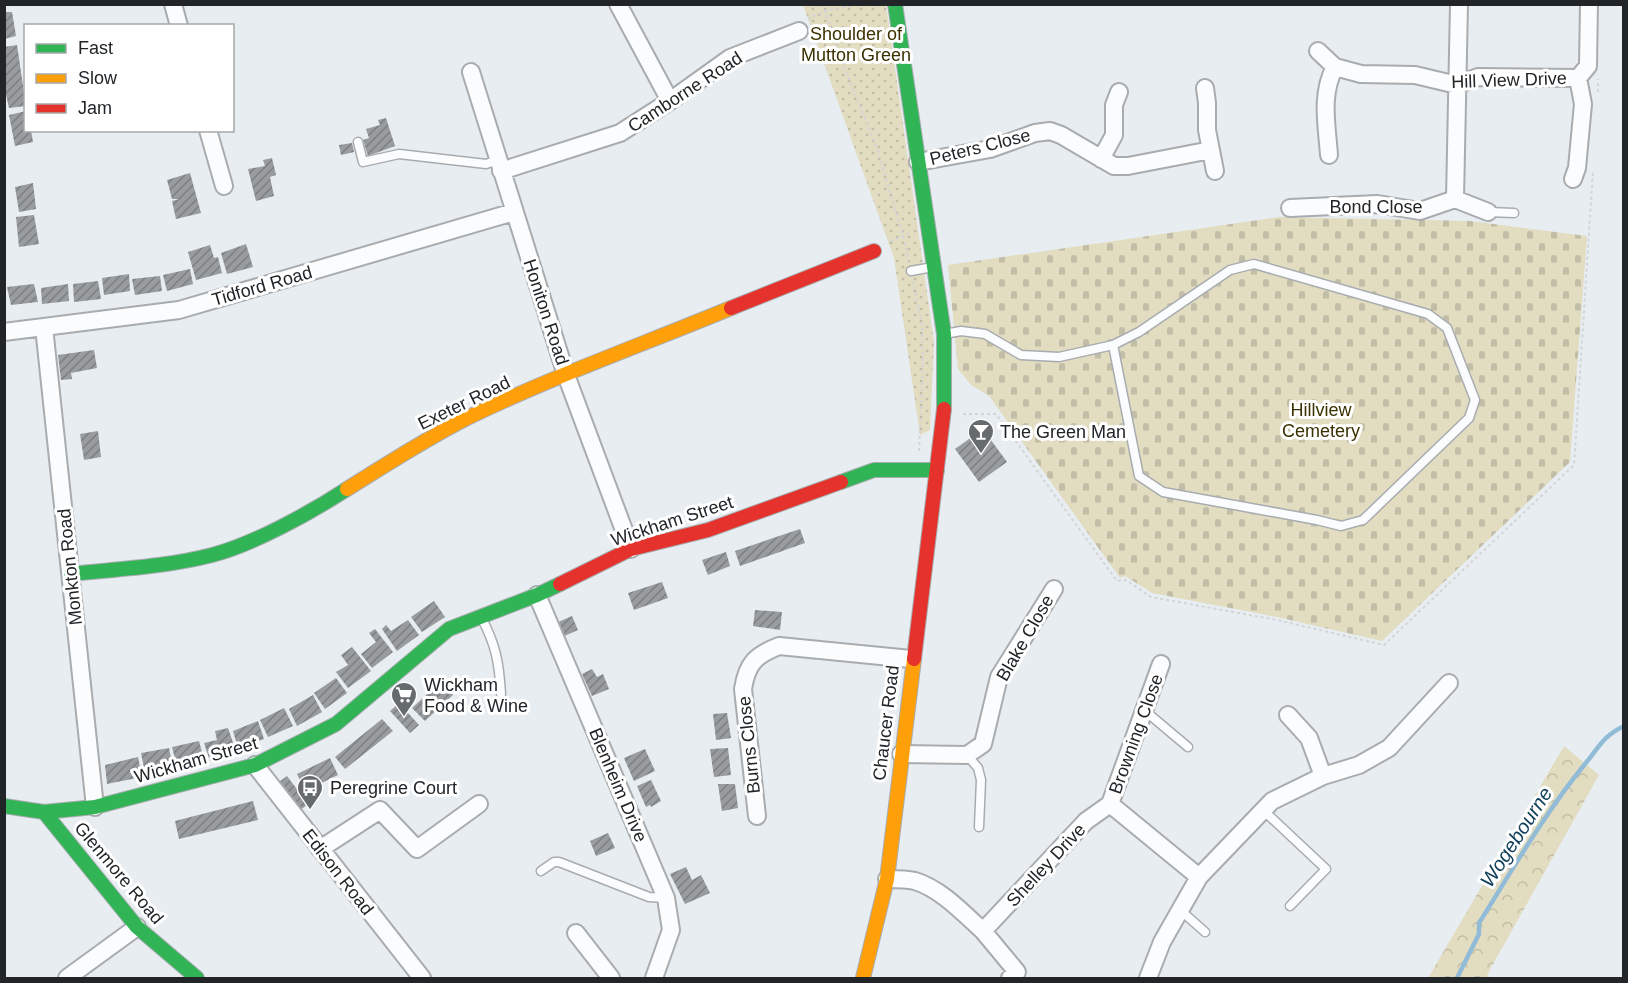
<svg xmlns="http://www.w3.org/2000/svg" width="1628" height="983" font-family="Helvetica,sans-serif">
  <defs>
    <pattern id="green-dots" width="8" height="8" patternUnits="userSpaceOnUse" patternTransform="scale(1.5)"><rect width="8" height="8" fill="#e2dcc1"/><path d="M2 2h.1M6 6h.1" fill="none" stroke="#c2bda6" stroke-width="1.8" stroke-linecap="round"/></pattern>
    <pattern id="forest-crowns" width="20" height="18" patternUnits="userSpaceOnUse" patternTransform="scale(1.5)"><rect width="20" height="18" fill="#e2dcc1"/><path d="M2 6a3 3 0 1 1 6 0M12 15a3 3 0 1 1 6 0" fill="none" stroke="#c2bda6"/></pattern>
    <pattern id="cemetery-stones" width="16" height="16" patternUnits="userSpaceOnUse" patternTransform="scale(1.5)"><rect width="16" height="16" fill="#e2dcc1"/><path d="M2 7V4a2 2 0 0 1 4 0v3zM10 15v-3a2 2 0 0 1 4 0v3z" fill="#c2bda6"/></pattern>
    <pattern id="building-hatch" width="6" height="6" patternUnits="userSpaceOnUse" patternTransform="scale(1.5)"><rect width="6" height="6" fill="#989c9f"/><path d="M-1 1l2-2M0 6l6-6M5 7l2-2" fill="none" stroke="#7c7f82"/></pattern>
  </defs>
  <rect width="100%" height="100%" fill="#e7edf1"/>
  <path fill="url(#green-dots)" d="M 803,5 L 886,5 L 934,342 L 930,430 L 920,435 L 894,258 Z"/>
  <path fill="url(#forest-crowns)" d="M 1564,746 L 1599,775 L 1487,975 L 1491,978 L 1428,978 Z"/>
  <path fill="url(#cemetery-stones)" d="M 1279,217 L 1470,221 L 1587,236 L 1570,462 L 1382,641 L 1277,617 L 1152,593 L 1125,576 L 1120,578 L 989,396 L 971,385 L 958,369 L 948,265 Z"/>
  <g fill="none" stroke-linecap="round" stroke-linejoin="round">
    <path stroke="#91bbd6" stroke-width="4.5" d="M 1457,978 L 1479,934 L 1479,923 C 1513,869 1544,814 1585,764 C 1600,746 1602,737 1624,726"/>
  </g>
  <path fill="url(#building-hatch)" d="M 4,12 L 12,12 L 16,36 L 4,39 Z
    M 17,45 L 26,106 L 9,108 L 4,86 L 4,47 Z
    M 26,111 L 26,130 L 31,130 L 33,142 L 15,146 L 9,115 Z
    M 386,118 L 395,146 L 368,156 L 363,140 L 369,138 L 366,129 L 380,125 L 378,120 Z
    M 352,143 L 354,152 L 341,155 L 339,145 Z
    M 272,158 L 276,175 L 270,177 L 274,196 L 256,201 L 248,169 L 265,166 L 263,160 Z
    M 190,173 L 201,213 L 176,219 L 172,201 L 179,199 L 172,199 L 167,180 Z
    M 33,183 L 36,209 L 19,212 L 15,187 Z
    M 34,215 L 39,244 L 19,247 L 16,217 Z
    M 246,244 L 253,267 L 227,274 L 221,253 Z
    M 210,245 L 214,258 L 218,257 L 222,273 L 196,280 L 188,252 Z
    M 190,269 L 193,284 L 167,291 L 163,275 Z
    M 129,274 L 130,291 L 104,295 L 102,278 Z
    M 160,276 L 162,291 L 135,295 L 132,279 Z
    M 98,281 L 101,299 L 74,302 L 73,284 Z
    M 34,284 L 38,302 L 11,305 L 7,287 Z
    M 68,284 L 69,301 L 42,304 L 41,288 Z
    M 94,350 L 97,368 L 71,373 L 72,379 L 61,380 L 58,355 Z
    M 983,429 L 1007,462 L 979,482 L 955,449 Z
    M 98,431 L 101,457 L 84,460 L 80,434 Z
    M 800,529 L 805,543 L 740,566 L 735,551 Z
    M 726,552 L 730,566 L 708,575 L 702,560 Z
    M 662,582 L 668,598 L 634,610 L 628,593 Z
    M 434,601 L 445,617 L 422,632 L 411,617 Z
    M 755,610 L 782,612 L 780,630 L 753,626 Z
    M 572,616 L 578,630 L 562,637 L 556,623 Z
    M 408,620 L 419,635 L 397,651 L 382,629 L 386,625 L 391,631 Z
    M 375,629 L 393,652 L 372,668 L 361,654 L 376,642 L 369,633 Z
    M 352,647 L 371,671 L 348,688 L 336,672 L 348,665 L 341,655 Z
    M 592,669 L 597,677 L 603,674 L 609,689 L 592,696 L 582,674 Z
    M 336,678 L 347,693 L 325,709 L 314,693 Z
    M 440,682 L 453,695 L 425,721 L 412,708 Z
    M 313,695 L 322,712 L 297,726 L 289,709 Z
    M 399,703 L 419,725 L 410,733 L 390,711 Z
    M 284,708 L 293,726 L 268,737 L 260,720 Z
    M 727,713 L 731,738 L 716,740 L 713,714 Z
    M 382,719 L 393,731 L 345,769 L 335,757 Z
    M 258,721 L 264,739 L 238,748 L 233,731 Z
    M 228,728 L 237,754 L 210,761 L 204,743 L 217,740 L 215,731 Z
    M 199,741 L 204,760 L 177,767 L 172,747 Z
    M 169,748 L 173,768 L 145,773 L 141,753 Z
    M 728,748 L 731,775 L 714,777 L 710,749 Z
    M 645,749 L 655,771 L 634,781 L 624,758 Z
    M 138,757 L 142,777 L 107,784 L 105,765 Z
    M 330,758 L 338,775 L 305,791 L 297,774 Z
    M 287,776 L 308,804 L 298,812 L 276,784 Z
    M 651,780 L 661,801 L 651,807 L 650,805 L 646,807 L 637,786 Z
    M 718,784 L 735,784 L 738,808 L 722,811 Z
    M 253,801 L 258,820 L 179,839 L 175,821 Z
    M 608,833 L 615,848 L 596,856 L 590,841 Z
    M 686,867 L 692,880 L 701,875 L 710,893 L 685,904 L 670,874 Z"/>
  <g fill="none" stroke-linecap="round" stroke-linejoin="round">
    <defs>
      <path id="lane" d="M 358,142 L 363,162 L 399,154 L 486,164 L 498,160
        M 1488,212 L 1514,213
        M 911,271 L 933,267
        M 944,334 L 961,331 L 985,334 L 1021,355 L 1059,357 L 1113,345 L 1139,332 L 1230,270 L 1254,264 L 1428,314 L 1447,328 L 1475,400 L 1469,418 L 1363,520 L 1341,526 L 1317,520 L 1163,492 L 1139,476 L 1113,345
        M 481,617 C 496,645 499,662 501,694
        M 1144,710 L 1188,747
        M 967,755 L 978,768 L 981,780 L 979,827
        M 1263,810 L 1326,869 L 1290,906
        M 541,871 L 554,862 L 559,862 L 649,897 L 666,898
        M 1179,909 L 1205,932"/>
      <path id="street" d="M 173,4 L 179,26
        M 618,4 L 670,101
        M 1318,51 L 1335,67 L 1361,74 L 1415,75 L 1457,85 L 1478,77 L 1578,78 L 1588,66 L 1589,4
        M 471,72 L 566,375 L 631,549
        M 1205,88 L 1207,103 L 1207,130 L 1215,171
        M 208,130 L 224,186
        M 1329,155 C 1327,126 1320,94 1335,67
        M 1101,159 L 1114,135 L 1114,105 L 1119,92
        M 918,162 L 990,149 L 1035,133 L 1050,131 L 1061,135 L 1114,166 L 1128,166 L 1211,150
        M 501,171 L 620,133 L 670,101 L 730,58 L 799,31
        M 1573,179 L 1577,168 L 1583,104 L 1578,78
        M 1455,199 L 1488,212
        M 1290,208 L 1377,204 L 1420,211 L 1455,199 L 1459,4
        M 44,327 L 95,807
        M 4,332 L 179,310 L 514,212
        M 537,595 L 666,898 L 671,930 L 654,978
        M 1288,715 L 1309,738 L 1323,776
        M 901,754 L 967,755 L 983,744 L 999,677 L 1054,589
        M 255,765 L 422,978
        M 1110,804 L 1161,664
        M 757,816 L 743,689 C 747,663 756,655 779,646 L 911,659
        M 320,849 L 380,810 L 417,849 L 479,804
        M 887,879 C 896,879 906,879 915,881 C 941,889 963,913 983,931 L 1086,821 L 1110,804 L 1199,877
        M 983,931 L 1017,972 L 1010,978
        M 576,933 L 611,978
        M 67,978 L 137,927
        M 1148,978 L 1162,942 L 1199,877 L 1272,801 L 1323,776 L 1359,765 L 1389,748 L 1449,683"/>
      <path id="fast" d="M 895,4 L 944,334 L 944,409
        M 841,482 L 874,470 L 937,470
        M 71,574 C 117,569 166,567 212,555 C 254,544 310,513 347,489
        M 4,806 L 44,812 L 95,807 L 255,765 L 336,724 L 449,629 L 537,595 L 560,584
        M 44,812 L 137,927 L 197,978"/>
      <path id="slow" d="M 347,489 C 387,464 427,438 469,417 C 554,376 644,344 731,308
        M 863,978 L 887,879 L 914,659"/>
      <path id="jam" d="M 731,308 L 874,251
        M 560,584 L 631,549 L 708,530 L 841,482
        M 914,659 L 944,409"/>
    </defs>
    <use href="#lane" stroke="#a8acaf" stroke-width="11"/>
    <use href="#street" stroke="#a8acaf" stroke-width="20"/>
    <use href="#fast" stroke="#a8acaf" stroke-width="16"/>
    <use href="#slow" stroke="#a8acaf" stroke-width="16"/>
    <use href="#jam" stroke="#a8acaf" stroke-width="16"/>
    <path stroke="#d3d5d6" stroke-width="2" stroke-dasharray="3 3" stroke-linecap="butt" d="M 822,4 L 848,77 L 876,145 L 903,235 L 909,261
      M 808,19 L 825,11 L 859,4
      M 1598,92 L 1598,79
      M 890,241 L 912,233
      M 913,281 L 922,324 L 923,367 L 919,451
      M 963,414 L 996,414 L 1117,581 L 1126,580 L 1151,597 L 1277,620 L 1384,645 L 1574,465 L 1593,172"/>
    <use href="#lane" stroke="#fbfcfd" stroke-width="8"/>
    <use href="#street" stroke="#fbfcfd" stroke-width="16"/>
    <use href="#fast" stroke="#30b455" stroke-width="14"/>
    <use href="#slow" stroke="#ff9f0a" stroke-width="14"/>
    <use href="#jam" stroke="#e5322d" stroke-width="14"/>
  </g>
  <defs>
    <symbol id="bar-pin" viewBox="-11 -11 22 30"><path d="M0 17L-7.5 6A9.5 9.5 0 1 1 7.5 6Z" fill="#666b6e" stroke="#fff"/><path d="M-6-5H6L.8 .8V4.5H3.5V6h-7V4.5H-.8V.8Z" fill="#fff"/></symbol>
    <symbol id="supermarket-pin" viewBox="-11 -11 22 30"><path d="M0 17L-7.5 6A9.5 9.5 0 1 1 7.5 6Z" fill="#666b6e" stroke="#fff"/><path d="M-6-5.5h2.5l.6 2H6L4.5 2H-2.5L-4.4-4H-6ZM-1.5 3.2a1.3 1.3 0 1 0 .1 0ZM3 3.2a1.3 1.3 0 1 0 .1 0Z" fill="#fff"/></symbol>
    <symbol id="bus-pin" viewBox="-11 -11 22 30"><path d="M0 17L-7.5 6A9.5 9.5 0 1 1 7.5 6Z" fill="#666b6e" stroke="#fff"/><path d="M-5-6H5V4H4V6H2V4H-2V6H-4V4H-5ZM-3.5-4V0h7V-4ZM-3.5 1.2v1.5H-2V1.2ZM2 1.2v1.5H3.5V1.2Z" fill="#fff"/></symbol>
  </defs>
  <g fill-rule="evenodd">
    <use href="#bar-pin" x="966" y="417" width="30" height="40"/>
    <use href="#supermarket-pin" x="389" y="680" width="30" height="40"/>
    <use href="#bus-pin" x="295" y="773" width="30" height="40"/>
  </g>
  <g text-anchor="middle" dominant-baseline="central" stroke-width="6" stroke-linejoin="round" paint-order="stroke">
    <g font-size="18" fill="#3b3000" stroke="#fff">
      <text x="856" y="34">Shoulder of<tspan x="856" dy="21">Mutton Green</tspan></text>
      <text x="1321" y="410">Hillview<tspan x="1321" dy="21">Cemetery</tspan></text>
    </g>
    <g font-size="18" fill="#212528" stroke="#fff">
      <text transform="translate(1509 80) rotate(-2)">Hill View Drive</text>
      <text transform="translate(685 92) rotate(-33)">Camborne Road</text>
      <text transform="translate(980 147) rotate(-14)">Peters Close</text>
      <text x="1376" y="207">Bond Close</text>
      <text transform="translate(262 286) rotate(-16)">Tidford Road</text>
      <text transform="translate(546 312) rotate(72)">Honiton Road</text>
      <text transform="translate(464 403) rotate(-26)">Exeter Road</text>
      <text transform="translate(672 521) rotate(-18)">Wickham Street</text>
      <text transform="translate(70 567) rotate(-96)">Monkton Road</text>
      <text transform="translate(1025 638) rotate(-60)">Blake Close</text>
      <text transform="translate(886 723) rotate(-83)">Chaucer Road</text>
      <text transform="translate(1136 734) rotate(-70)">Browning Close</text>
      <text transform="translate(749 745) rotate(-96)">Burns Close</text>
      <text transform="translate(196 760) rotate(-16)">Wickham Street</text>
      <text transform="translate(618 785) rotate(67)">Blenheim Drive</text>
      <text transform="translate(1046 865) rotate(-47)">Shelley Drive</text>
      <text transform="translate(338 872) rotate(52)">Edison Road</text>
      <text transform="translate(119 873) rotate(50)">Glenmore Road</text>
    </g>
    <g font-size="18" fill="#212528" stroke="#fff" text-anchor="start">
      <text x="1000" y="432">The Green Man</text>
      <text x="424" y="685">Wickham<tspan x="424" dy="21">Food &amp; Wine</tspan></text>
      <text x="330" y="788">Peregrine Court</text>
    </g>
    <g font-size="20" font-style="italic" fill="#11405a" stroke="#fff">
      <text transform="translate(1516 837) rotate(-57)">Wogebourne</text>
    </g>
  </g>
  <rect width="1628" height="983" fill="none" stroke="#212528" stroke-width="12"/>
  <rect x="24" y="24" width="210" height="108" fill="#ffffff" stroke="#a6a8a9" stroke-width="1.5"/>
  <rect x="36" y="44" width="30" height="9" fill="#30b455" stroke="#a6a8a9" stroke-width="1.5"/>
  <text x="78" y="54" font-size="18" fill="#212528">Fast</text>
  <rect x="36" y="74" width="30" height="9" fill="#ff9f0a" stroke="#a6a8a9" stroke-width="1.5"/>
  <text x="78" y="84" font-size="18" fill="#212528">Slow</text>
  <rect x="36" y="104" width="30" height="9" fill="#e5322d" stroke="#a6a8a9" stroke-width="1.5"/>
  <text x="78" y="114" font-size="18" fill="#212528">Jam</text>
</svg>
